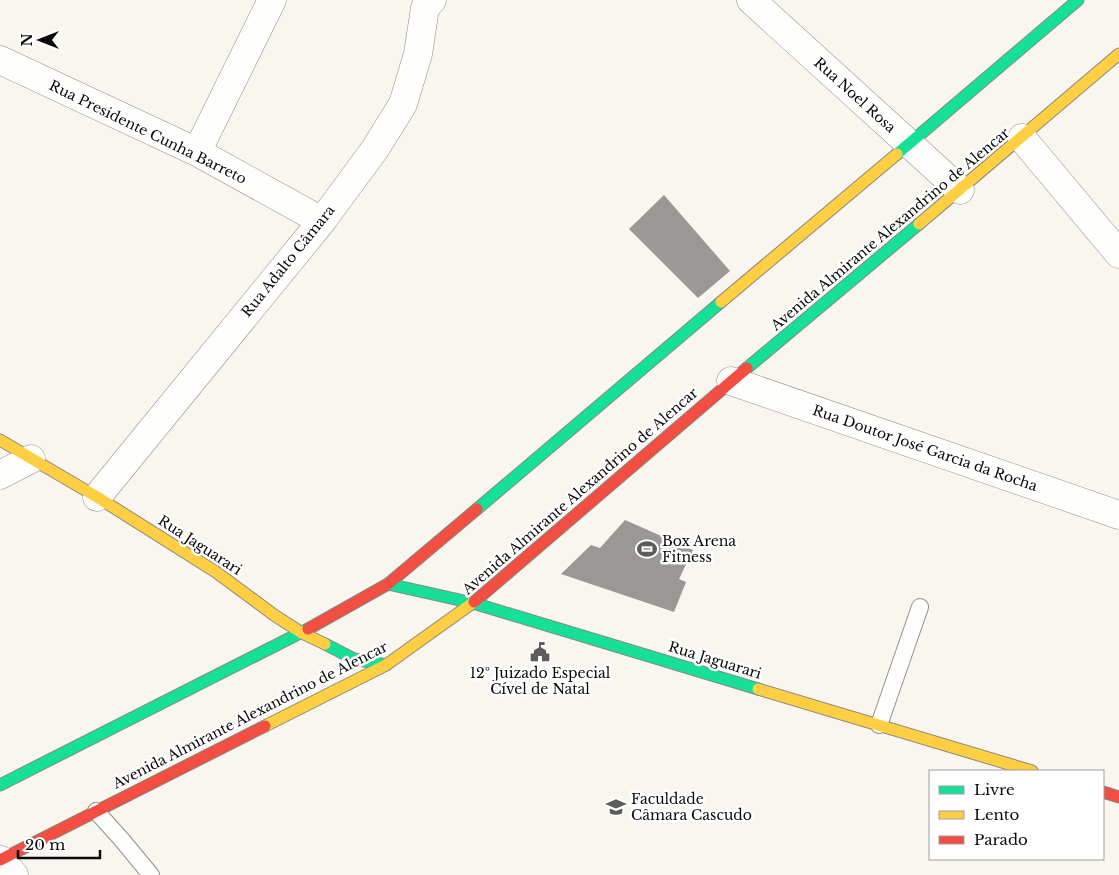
<svg xmlns="http://www.w3.org/2000/svg" width="1119" height="875" font-family="'Libre Baskerville',serif">
  <rect width="100%" height="100%" fill="#f8f6ee"/>
  <path fill="#9a9894" d="M 664,195 L 730,271 L 698,298 L 629,229 Z
    M 625,520 L 693,550 L 679,579 L 686,582 L 674,612 L 561,574 L 591,545 L 600,548 Z"/>
  <g fill="none" stroke-linecap="round" stroke-linejoin="round">
    <defs>
      <path id="lane" d="M 879,725 L 920,607
        M 96,811 L 122,840 L 151,875"/>
      <path id="street" d="M 751,0 L 960,190
        M 0,60 L 197,152 L 322,221
        M 1022,138 L 1119,254
        M 197,152 L 272,0
        M 731,381 L 1119,515
        M 0,475 L 31,459
        M 97,497 L 322,221 L 375,149 L 403,104 L 418,54 L 425,8 L 432,0
        M 1,860 L 14,875"/>
      <path id="fast" d="M 897,154 L 1078,0
        M 747,368 L 919,224
        M 477,509 L 721,302
        M 388,584 L 473,603 L 758,689
        M 325,644 L 354,659 L 386,665
        M 0,785 L 308,629"/>
      <path id="slow" d="M 919,224 L 1119,54
        M 721,302 L 897,154
        M 0,440 L 97,497 L 216,572 L 274,615 L 302,633 L 325,644
        M 758,689 L 1032,771
        M 265,726 L 386,665 L 474,602"/>
      <path id="jam" d="M 474,602 L 747,368
        M 308,629 L 388,584 L 477,509
        M 1103,792 L 1119,797
        M 0,860 L 265,726"/>
    </defs>
    <use href="#lane" stroke="#91908d" stroke-width="18"/>
    <use href="#street" stroke="#91908d" stroke-width="29"/>
    <use href="#fast" stroke="#888783" stroke-width="13"/>
    <use href="#slow" stroke="#888783" stroke-width="13"/>
    <use href="#jam" stroke="#888783" stroke-width="13"/>
    <use href="#lane" stroke="#fefefc" stroke-width="16"/>
    <use href="#street" stroke="#fefefc" stroke-width="28"/>
    <use href="#fast" stroke="#16e098" stroke-width="11"/>
    <use href="#slow" stroke="#ffcf43" stroke-width="11"/>
    <use href="#jam" stroke="#f24e42" stroke-width="11"/>
  </g>
  <defs>
    <symbol id="stadium-bare" viewBox="-9 -9 18 18"><path d="M0-5a6.5 5 0 1 0 0 10a6.5 5 0 1 0 0-10ZM-3.5-1.8h7v3.6h-7Z" fill="#5d5d5a" stroke="#fff" stroke-width="2.5" paint-order="stroke"/></symbol>
    <symbol id="civic-bare" viewBox="-9 -9 18 18"><path d="M-.6-6.5H3V-4.5H.6V-3L4-1V1h2V6H-6V1h2V-1L-.6-3ZM-1.2 2.5V6h2.4V2.5Z" fill="#5d5d5a" stroke="#fff" stroke-width="2.5" paint-order="stroke"/></symbol>
    <symbol id="university-bare" viewBox="-9 -9 18 18"><path d="M0-5L7-2L0 1L-7-2ZM-4 1L0 2.5L4 1V4Q0 6-4 4Z" fill="#5d5d5a" stroke="#fff" stroke-width="2.5" paint-order="stroke"/></symbol>
  </defs>
  <g fill-rule="evenodd">
    <use href="#stadium-bare" x="633" y="535" width="28" height="28"/>
    <use href="#civic-bare" x="526" y="638" width="28" height="28"/>
    <use href="#university-bare" x="602" y="793" width="28" height="28"/>
  </g>
  <g text-anchor="middle" dominant-baseline="central" stroke-width="5" stroke-linejoin="round" paint-order="stroke">
    <g font-size="14" fill="#0a0a0a" stroke="#fff">
      <text transform="translate(855 95) rotate(42)">Rua Noel Rosa</text>
      <text transform="translate(148 132) rotate(26)">Rua Presidente Cunha Barreto</text>
      <text transform="translate(890 229) rotate(-40)">Avenida Almirante Alexandrino de Alencar</text>
      <text transform="translate(288 261) rotate(-51)">Rua Adalto Câmara</text>
      <text transform="translate(925 448) rotate(19)">Rua Doutor José Garcia da Rocha</text>
      <text transform="translate(580 491) rotate(-41)">Avenida Almirante Alexandrino de Alencar</text>
      <text transform="translate(200 545) rotate(33)">Rua Jaguarari</text>
      <text transform="translate(715 660) rotate(17)">Rua Jaguarari</text>
      <text transform="translate(250 715) rotate(-27)">Avenida Almirante Alexandrino de Alencar</text>
    </g>
    <g font-size="14" fill="#0a0a0a" stroke="#fff" text-anchor="start">
      <text x="662" y="541">Box Arena<tspan x="662" dy="16">Fitness</tspan></text>
      <text x="540" y="673" text-anchor="middle">12º Juizado Especial<tspan x="540" dy="16">Cível de Natal</tspan></text>
      <text x="631" y="799">Faculdade<tspan x="631" dy="16">Câmara Cascudo</tspan></text>
    </g>
  </g>
  <rect x="929" y="770" width="175" height="90" fill="#ffffff" stroke="#9d9d9d"/>
  <rect x="939" y="786" width="25" height="8" fill="#16e098" stroke="#9d9d9d"/>
  <text x="974" y="795" font-size="15" fill="#0a0a0a">Livre</text>
  <rect x="939" y="811" width="25" height="8" fill="#ffcf43" stroke="#9d9d9d"/>
  <text x="974" y="820" font-size="15" fill="#0a0a0a">Lento</text>
  <rect x="939" y="836" width="25" height="8" fill="#f24e42" stroke="#9d9d9d"/>
  <text x="974" y="845" font-size="15" fill="#0a0a0a">Parado</text>
  <g transform="translate(40 40) rotate(270)" stroke="#ffffff" stroke-width="4" paint-order="stroke">
  <path d="M0-4L9 19L0 12L-9 19Z" fill="#0a0a0a"/>
  <text y="-8" font-size="14" font-weight="bold" text-anchor="middle" fill="#0a0a0a">N</text>
  </g>
  <path d="M18 850v8h82v-8" fill="none" stroke="#0a0a0a" stroke-width="2.5"/>
  <text x="25" y="850" font-size="15" fill="#0a0a0a" stroke="#ffffff" stroke-width="4" paint-order="stroke">20 m</text>
</svg>
